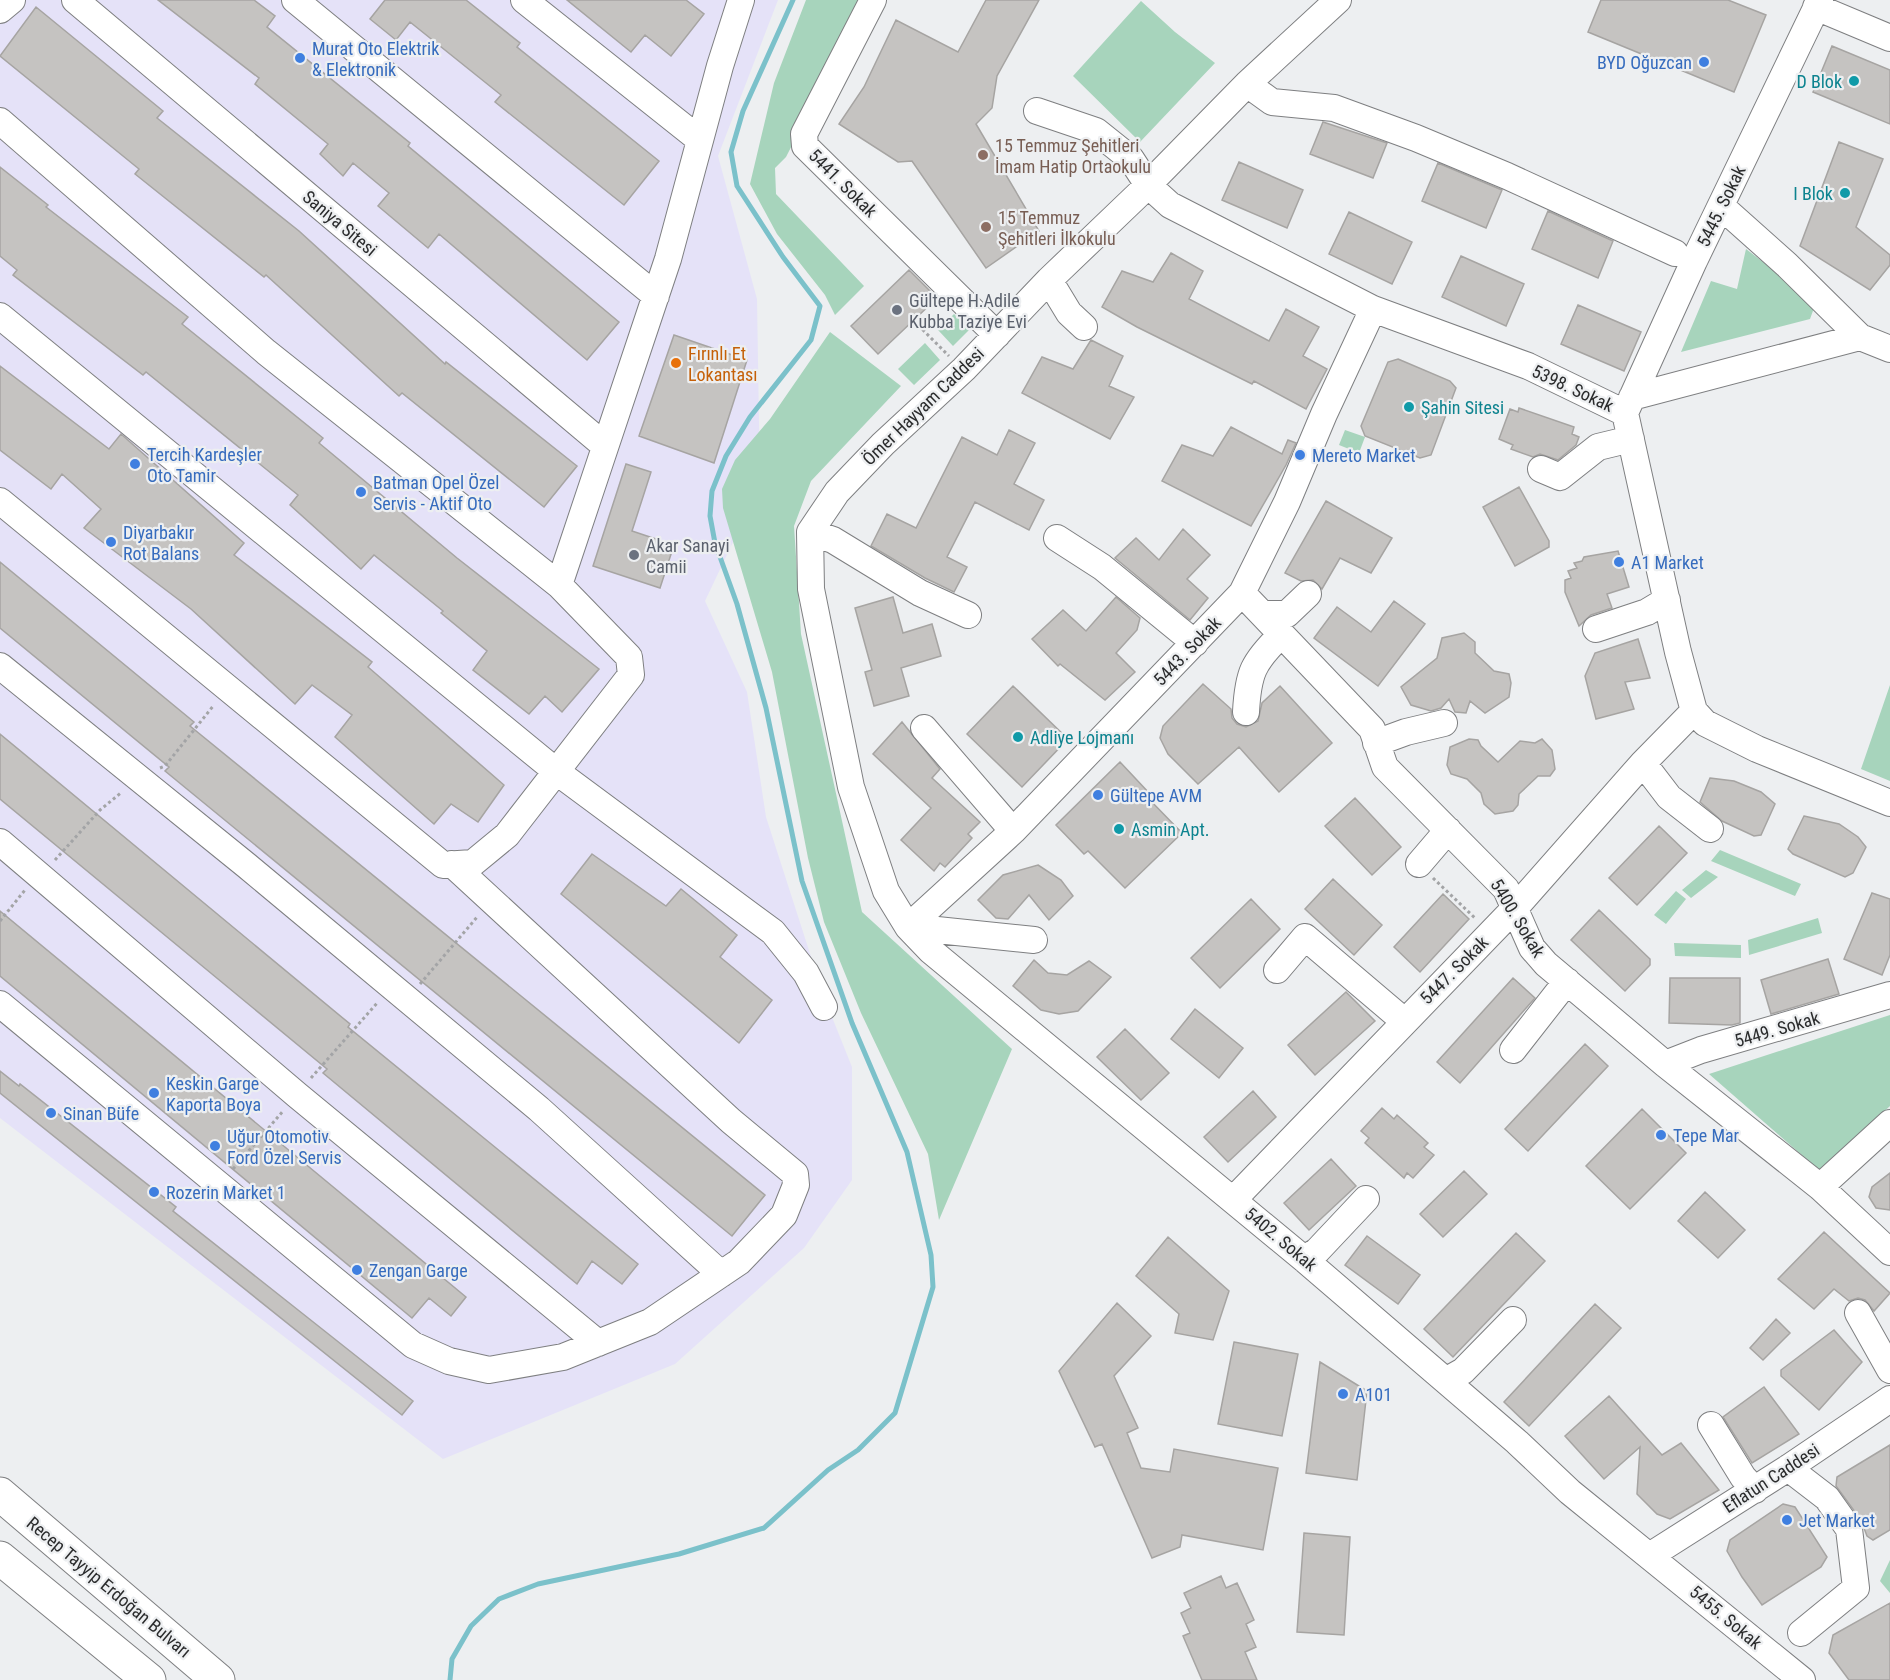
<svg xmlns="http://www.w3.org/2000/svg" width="1890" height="1680" font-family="'Roboto Condensed',sans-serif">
  <rect width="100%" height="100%" fill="#edeff1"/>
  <path fill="#e5e2f8" d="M 0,0 L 778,0 L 718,156 L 757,299 L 760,485 L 705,601 L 747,692 L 766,817 L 824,997 L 852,1067 L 852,1180 L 804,1248 L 675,1364 L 443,1459 L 0,1118 Z"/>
  <path fill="#a7d4bc" d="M 806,0 L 866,0 L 786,157 L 775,168 L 776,194 L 864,286 L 835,315 L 825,295 L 777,234 L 750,184 L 774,83 Z
    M 1141,1 L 1175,32 L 1215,63 L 1140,142 L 1073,76 Z
    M 1746,249 L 1810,298 L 1814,308 L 1810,319 L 1681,352 L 1711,281 L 1737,289 Z
    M 954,314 L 970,329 L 953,346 L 938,330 Z
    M 830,332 L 901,386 L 811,481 L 794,526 L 801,634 L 862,912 L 1012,1049 L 939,1220 L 928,1154 L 861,1013 L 824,922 L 808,858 L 772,672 L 723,508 L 722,489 L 735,460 L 770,419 Z
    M 925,343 L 940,360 L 914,385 L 898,369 Z
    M 1345,430 L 1365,437 L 1359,453 L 1339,445 Z
    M 1890,685 L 1890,781 L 1861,769 Z
    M 1720,850 L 1801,884 L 1795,896 L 1711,861 Z
    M 1706,870 L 1718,877 L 1691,898 L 1682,890 Z
    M 1676,891 L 1686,899 L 1666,924 L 1654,915 Z
    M 1818,918 L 1822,933 L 1749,955 L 1748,940 Z
    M 1674,943 L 1741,945 L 1741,958 L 1675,956 Z
    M 1890,1015 L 1890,1106 L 1820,1171 L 1709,1074 Z
    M 1890,1560 L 1890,1593 L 1880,1581 Z"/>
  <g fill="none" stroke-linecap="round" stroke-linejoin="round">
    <path stroke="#7bc1ca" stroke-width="5" d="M 450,1680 L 452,1659 L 471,1626 L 499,1599 L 538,1584 L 679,1554 L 764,1528 L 828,1470 L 858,1450 L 895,1413 L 933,1287 L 931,1255 L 907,1152 L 852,1023 L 802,881 L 766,708 L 737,604 L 715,543 L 710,516 L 712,491 L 726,456 L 750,417 L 811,340 L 820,306 L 783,257 L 737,186 L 731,152 L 743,111 L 793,0"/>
  </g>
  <path fill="#c5c3c1" stroke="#a6a4a2" stroke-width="1.5" d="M 158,0 L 254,0 L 275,16 L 267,27 L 410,143 L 408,146 L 619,322 L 587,360 L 439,234 L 428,248 L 378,206 L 389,193 L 353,163 L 343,176 L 320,154 L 328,144 L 255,84 L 259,78 Z
    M 385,0 L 466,0 L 520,43 L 517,47 L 659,161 L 624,205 L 495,102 L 501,95 L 410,22 L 396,40 L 370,19 Z
    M 567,0 L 686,0 L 704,14 L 671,56 L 645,35 L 631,52 Z
    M 986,0 L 1039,0 L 997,76 L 992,108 L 976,124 L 1039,231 L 986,268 L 912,161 L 898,162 L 839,124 L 864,87 L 896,20 L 958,52 Z
    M 1601,0 L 1728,0 L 1766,15 L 1734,92 L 1588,32 Z
    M 36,7 L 163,111 L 157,118 L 299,231 L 445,364 L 446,362 L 577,466 L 544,507 L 402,393 L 399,396 L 266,275 L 264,277 L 135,174 L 139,169 L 0,56 Z
    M 1832,46 L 1890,70 L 1890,124 L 1813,92 Z
    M 1323,122 L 1387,143 L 1373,178 L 1310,154 Z
    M 1839,142 L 1883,159 L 1856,227 L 1890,255 L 1890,265 L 1870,290 L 1800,246 Z
    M 1239,162 L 1303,190 L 1287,228 L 1222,200 Z
    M 1438,163 L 1502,190 L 1486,228 L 1422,201 Z
    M 0,167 L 48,205 L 46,207 L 188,317 L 182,324 L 323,438 L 319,443 L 457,558 L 599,669 L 562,712 L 545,696 L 529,714 L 473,670 L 487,651 L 441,613 L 443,611 L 374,555 L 361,569 L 290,505 L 298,495 L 146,372 L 143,375 L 13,275 L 17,270 L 0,256 Z
    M 1548,211 L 1613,241 L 1598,278 L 1532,249 Z
    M 1349,212 L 1412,242 L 1392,284 L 1329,254 Z
    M 1171,253 L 1203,271 L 1189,299 L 1269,341 L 1286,309 L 1319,327 L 1303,356 L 1327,369 L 1306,409 L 1254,381 L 1252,384 L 1137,327 L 1102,307 L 1122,271 L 1153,282 Z
    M 1461,256 L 1524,284 L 1506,326 L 1442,297 Z
    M 909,270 L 937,298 L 878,354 L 851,326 Z
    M 1578,305 L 1641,332 L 1624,371 L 1561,344 Z
    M 674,335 L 747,360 L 714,463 L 639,436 Z
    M 1091,340 L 1123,356 L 1109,386 L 1134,397 L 1110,439 L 1022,393 L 1042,357 L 1073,369 Z
    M 1398,359 L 1450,381 L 1456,388 L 1431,455 L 1420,458 L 1365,436 L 1361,426 L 1388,362 Z
    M 0,366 L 109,449 L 121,434 L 244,543 L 234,555 L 372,662 L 368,667 L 504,785 L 478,822 L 451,804 L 434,824 L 335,737 L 352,715 L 312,685 L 295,704 L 191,609 L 84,528 L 101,509 L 62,474 L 51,489 L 0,450 Z
    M 1519,408 L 1574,427 L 1572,434 L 1579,437 L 1576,445 L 1558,460 L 1540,454 L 1533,457 L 1511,449 L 1513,445 L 1499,439 L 1510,409 L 1518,412 Z
    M 1231,427 L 1282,454 L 1288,440 L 1296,443 L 1286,465 L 1251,526 L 1162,481 L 1182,445 L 1213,456 Z
    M 1009,430 L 1035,443 L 1014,484 L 1044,500 L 1029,530 L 975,502 L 947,557 L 967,567 L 954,592 L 925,578 L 871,546 L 887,514 L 916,528 L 962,437 L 997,455 Z
    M 626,464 L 651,472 L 632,531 L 674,545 L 660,588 L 593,566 Z
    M 1519,487 L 1549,541 L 1549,547 L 1515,566 L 1483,507 Z
    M 1326,501 L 1392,538 L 1371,573 L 1340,558 L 1322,589 L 1313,580 L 1301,581 L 1285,573 Z
    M 1183,529 L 1210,555 L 1187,579 L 1208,598 L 1190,620 L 1115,558 L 1136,538 L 1159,560 Z
    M 1618,551 L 1629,587 L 1607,594 L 1612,608 L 1591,615 L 1579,626 L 1565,592 L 1565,580 L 1571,578 L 1568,571 L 1577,568 L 1574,563 L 1582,561 L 1584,557 Z
    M 0,562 L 194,722 L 190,726 L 765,1195 L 732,1236 L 165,771 L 169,767 L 0,628 Z
    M 893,597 L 903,633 L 932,624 L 941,656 L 901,668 L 909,696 L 874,706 L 865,672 L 872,670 L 855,608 Z
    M 1116,597 L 1140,618 L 1137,630 L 1116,653 L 1135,672 L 1105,700 L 1060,664 L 1058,666 L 1032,639 L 1063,610 L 1086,631 Z
    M 1394,601 L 1425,624 L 1378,686 L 1314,638 L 1337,607 L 1371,632 Z
    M 1464,633 L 1475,642 L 1475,653 L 1494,671 L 1509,674 L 1511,683 L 1509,697 L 1485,713 L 1470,701 L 1466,713 L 1455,712 L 1449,699 L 1441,708 L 1431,711 L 1411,705 L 1401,687 L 1437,658 L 1442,638 Z
    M 1638,639 L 1650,678 L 1625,682 L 1634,709 L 1596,719 L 1585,676 L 1595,653 Z
    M 1203,684 L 1231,709 L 1232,718 L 1237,724 L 1246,727 L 1258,721 L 1262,703 L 1280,686 L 1332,743 L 1279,792 L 1239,747 L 1198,784 L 1168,754 L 1160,738 L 1163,726 Z
    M 1013,686 L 1068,739 L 1022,787 L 967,734 Z
    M 902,722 L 940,769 L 932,778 L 980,822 L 968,834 L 972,838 L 945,867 L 940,863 L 934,871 L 901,840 L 931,808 L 873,754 Z
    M 0,734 L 350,1024 L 348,1027 L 638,1264 L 622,1284 L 592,1261 L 577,1284 L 323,1073 L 327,1069 L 0,799 Z
    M 1469,739 L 1478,740 L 1481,746 L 1498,762 L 1520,741 L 1535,743 L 1542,739 L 1552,750 L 1555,769 L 1550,776 L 1538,776 L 1519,794 L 1518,805 L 1513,811 L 1495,814 L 1484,804 L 1481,793 L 1467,779 L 1451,774 L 1447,765 L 1450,747 Z
    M 1120,762 L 1150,794 L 1147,797 L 1182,833 L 1125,888 L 1088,851 L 1084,854 L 1056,825 Z
    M 1710,778 L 1734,781 L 1761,792 L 1775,804 L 1761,835 L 1754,836 L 1722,821 L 1700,802 Z
    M 1355,798 L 1401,847 L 1372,875 L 1325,826 Z
    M 1804,816 L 1839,824 L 1858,837 L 1866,847 L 1853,873 L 1845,877 L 1793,854 L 1788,849 Z
    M 1659,826 L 1687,853 L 1637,905 L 1609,878 Z
    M 592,854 L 666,906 L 681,889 L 737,935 L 720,957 L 772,1000 L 739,1043 L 561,894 Z
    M 1038,865 L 1061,880 L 1073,896 L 1049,920 L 1029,895 L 1008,919 L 996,918 L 978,900 L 1003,875 Z
    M 1333,879 L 1382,925 L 1354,955 L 1305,909 Z
    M 1872,893 L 1890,899 L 1890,955 L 1882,975 L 1844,959 Z
    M 1443,894 L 1469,919 L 1420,972 L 1394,947 Z
    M 1251,899 L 1280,929 L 1220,988 L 1191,958 Z
    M 1599,910 L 1650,959 L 1650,965 L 1625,991 L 1571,940 Z
    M 0,911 L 466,1297 L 451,1316 L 429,1298 L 412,1318 L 0,976 Z
    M 1828,959 L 1839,994 L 1771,1014 L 1761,980 Z
    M 1034,960 L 1048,973 L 1067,975 L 1089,961 L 1111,977 L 1078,1011 L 1059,1014 L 1041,1010 L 1013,986 Z
    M 1513,978 L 1535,998 L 1460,1083 L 1437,1062 Z
    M 1670,978 L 1740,978 L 1740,1023 L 1732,1025 L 1669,1023 Z
    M 1346,992 L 1375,1021 L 1315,1075 L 1288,1045 Z
    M 1195,1009 L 1243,1048 L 1219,1078 L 1171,1039 Z
    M 1125,1029 L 1169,1073 L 1141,1100 L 1097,1057 Z
    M 1585,1044 L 1608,1066 L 1528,1151 L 1505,1129 Z
    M 0,1071 L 19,1086 L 20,1084 L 176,1207 L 173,1211 L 413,1401 L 402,1415 L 0,1093 Z
    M 1253,1091 L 1276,1117 L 1228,1162 L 1204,1137 Z
    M 1382,1108 L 1394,1119 L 1397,1115 L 1428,1143 L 1424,1147 L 1434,1155 L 1413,1178 L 1407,1173 L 1404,1178 L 1365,1143 L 1369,1138 L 1361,1131 Z
    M 1642,1109 L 1686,1153 L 1630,1209 L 1586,1166 Z
    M 1331,1159 L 1356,1186 L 1309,1230 L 1284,1203 Z
    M 1464,1171 L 1487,1194 L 1443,1237 L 1420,1214 Z
    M 1890,1173 L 1890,1210 L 1876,1208 L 1869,1197 L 1872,1187 Z
    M 1705,1192 L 1745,1230 L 1718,1258 L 1678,1221 Z
    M 1824,1232 L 1890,1293 L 1874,1311 L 1865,1300 L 1858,1298 L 1849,1301 L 1834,1289 L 1814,1309 L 1778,1279 Z
    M 1516,1233 L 1545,1261 L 1453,1357 L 1424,1329 Z
    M 1367,1236 L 1420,1275 L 1398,1304 L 1345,1265 Z
    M 1168,1237 L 1229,1291 L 1213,1340 L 1175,1333 L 1179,1314 L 1136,1276 Z
    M 1117,1303 L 1151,1336 L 1114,1376 L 1138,1428 L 1127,1433 L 1141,1468 L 1170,1472 L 1174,1449 L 1278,1468 L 1263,1550 L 1182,1535 L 1180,1547 L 1152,1558 L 1102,1444 L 1095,1447 L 1059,1371 Z
    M 1595,1304 L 1621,1328 L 1529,1426 L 1504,1402 Z
    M 1776,1319 L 1790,1333 L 1763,1360 L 1750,1348 Z
    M 1834,1330 L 1862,1362 L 1819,1410 L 1781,1376 L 1781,1370 Z
    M 1234,1342 L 1298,1354 L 1282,1436 L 1218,1424 Z
    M 1320,1362 L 1367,1391 L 1357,1480 L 1306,1473 Z
    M 1764,1387 L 1799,1434 L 1752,1463 L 1723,1417 Z
    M 1609,1396 L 1662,1455 L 1681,1443 L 1719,1490 L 1670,1519 L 1657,1514 L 1637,1494 L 1640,1447 L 1604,1479 L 1565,1436 Z
    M 1890,1445 L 1890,1530 L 1873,1540 L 1867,1536 L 1861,1520 L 1836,1486 L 1837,1477 Z
    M 1783,1504 L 1795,1507 L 1827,1557 L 1821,1567 L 1762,1605 L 1742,1577 L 1727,1551 L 1730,1540 Z
    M 1304,1533 L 1350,1537 L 1344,1635 L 1297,1632 Z
    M 1221,1576 L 1226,1588 L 1237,1583 L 1254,1620 L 1246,1624 L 1256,1647 L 1245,1652 L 1257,1680 L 1202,1680 L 1183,1636 L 1190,1633 L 1181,1613 L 1191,1608 L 1184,1593 Z
    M 1890,1603 L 1890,1680 L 1849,1680 L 1829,1653 L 1833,1635 Z"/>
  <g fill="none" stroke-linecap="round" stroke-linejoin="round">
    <defs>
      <path id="minor" d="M 75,0 L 605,446
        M 295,0 L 656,296
        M 524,0 L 700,140
        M 873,0 L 804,134 L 805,146 L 997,335
        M 1338,0 L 1247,84 L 1142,191 L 1049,280 L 964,369 L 883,444 L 837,492 L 810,532 L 811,589 L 851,787 L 886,891 L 908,927 L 931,951 L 1304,1259 L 1517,1442 L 1570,1492 L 1802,1680
        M 1816,7 L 1890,38
        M 0,10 L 12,0
        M 1247,84 L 1272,102 L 1334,108 L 1416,138 L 1507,176 L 1675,253
        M 1037,111 L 1096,131 L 1131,159 L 1148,185 L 1170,205 L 1373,309 L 1528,366 L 1625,413 L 1678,652 L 1694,711 L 1705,723 L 1757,749 L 1890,803
        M 0,121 L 266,352 L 559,585 L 629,657 L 631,675 L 507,835 L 473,863 L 443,865 L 0,501
        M 1049,280 L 1069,313 L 1084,327
        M 0,316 L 557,772 L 773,932 L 806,973 L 824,1007
        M 1860,337 L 1890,349
        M 1632,397 L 1860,337 L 1787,265 L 1722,207
        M 1625,413 L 1694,261 L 1820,0
        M 1541,469 L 1560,477 L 1598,447 L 1631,439
        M 810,532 L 833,540 L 920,593 L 968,615
        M 1057,538 L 1102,567 L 1195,643
        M 559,585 L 668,259 L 720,66 L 741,0
        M 1242,593 L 1372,729 L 1385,767 L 1506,889 L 1532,948 L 1546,964 L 1665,1064 L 1820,1187 L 1890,1252
        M 1264,614 L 1287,614 L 1308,594
        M 1596,629 L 1647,612 L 1667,600
        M 0,666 L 246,865 L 539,1109 L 721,1274
        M 1246,712 C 1248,673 1253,662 1281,635
        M 924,728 L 1013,831
        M 1376,743 L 1406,732 L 1444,723
        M 1643,763 L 1669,797 L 1710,829
        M 0,842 L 297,1095 L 598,1343
        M 1419,864 L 1448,830
        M 908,927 L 1013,831 L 1242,593 L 1287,502 L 1324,414 L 1373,309
        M 908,927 L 1034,940
        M 1277,970 L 1305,937 L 1404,1021
        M 0,1004 L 413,1345 L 449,1361 L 489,1370 L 563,1357 L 650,1322 L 739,1262 L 784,1215 L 796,1185 L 795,1174 L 731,1121 L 452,864
        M 1513,1050 L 1567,981
        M 1665,1064 L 1701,1050 L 1890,995
        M 1820,1187 L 1890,1123
        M 1234,1199 L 1515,908 L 1643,763 L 1694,711
        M 1304,1259 L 1317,1251 L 1366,1199
        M 1858,1313 L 1890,1370
        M 1447,1380 L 1463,1371 L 1513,1320
        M 1711,1425 L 1743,1477 L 1755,1490
        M 1788,1468 L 1827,1498 L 1849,1529 L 1856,1588 L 1801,1633
        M 1651,1555 L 1788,1468 L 1890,1399"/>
      <path id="highway" d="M 0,1494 L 218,1680
        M 0,1558 L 149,1680"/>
    </defs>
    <use href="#minor" stroke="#7e7f81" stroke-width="28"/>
    <use href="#highway" stroke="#7e7f81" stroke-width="35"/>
    <path stroke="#a3a4a6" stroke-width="3" stroke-dasharray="3 3" stroke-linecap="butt" d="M 914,321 L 949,356
      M 160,768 L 165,766 L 214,705
      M 55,860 L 100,810 L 122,792
      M 1433,878 L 1476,919
      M 0,921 L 25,890
      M 420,984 L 478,916
      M 311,1078 L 378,1002
      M 233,1169 L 284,1110"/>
    <use href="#minor" stroke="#fff" stroke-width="26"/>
    <use href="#highway" stroke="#fff" stroke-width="33"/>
  </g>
  <g fill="#3f7fe0" stroke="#edeff1" stroke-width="2">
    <circle cx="300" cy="58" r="6"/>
    <circle cx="1704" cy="62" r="6"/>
    <circle cx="1300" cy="455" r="6"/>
    <circle cx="135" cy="464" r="6"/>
    <circle cx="361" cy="492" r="6"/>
    <circle cx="111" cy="542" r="6"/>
    <circle cx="1619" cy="562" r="6"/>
    <circle cx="1098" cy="795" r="6"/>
    <circle cx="154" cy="1093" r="6"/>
    <circle cx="51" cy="1113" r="6"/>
    <circle cx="1661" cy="1135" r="6"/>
    <circle cx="215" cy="1146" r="6"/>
    <circle cx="154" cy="1192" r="6"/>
    <circle cx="357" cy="1270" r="6"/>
    <circle cx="1343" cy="1394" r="6"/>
    <circle cx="1787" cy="1520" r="6"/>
  </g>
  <g fill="#0f9aa8" stroke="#edeff1" stroke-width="2">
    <circle cx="1854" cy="81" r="6"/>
    <circle cx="1845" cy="193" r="6"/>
    <circle cx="1409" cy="407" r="6"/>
    <circle cx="1018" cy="737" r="6"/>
    <circle cx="1119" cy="829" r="6"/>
  </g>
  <g fill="#8d6e63" stroke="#edeff1" stroke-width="2">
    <circle cx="983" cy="155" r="6"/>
    <circle cx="986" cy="227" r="6"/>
  </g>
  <g fill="#6b7280" stroke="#edeff1" stroke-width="2">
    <circle cx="897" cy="310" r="6"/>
    <circle cx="634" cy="555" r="6"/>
  </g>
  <circle fill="#e8710a" stroke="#edeff1" stroke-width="2" cx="676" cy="363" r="6"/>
  <g text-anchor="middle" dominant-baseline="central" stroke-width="4.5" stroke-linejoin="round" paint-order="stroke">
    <g font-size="18" fill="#366cbe" stroke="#edeff1" text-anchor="start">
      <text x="312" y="48">Murat Oto Elektrik<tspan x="312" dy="21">&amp; Elektronik</tspan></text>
      <text x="1692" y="62" text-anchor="end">BYD Oğuzcan</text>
      <text x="147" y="454">Tercih Kardeşler<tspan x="147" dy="21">Oto Tamir</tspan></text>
      <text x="1312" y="455">Mereto Market</text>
      <text x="373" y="482">Batman Opel Özel<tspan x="373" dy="21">Servis - Aktif Oto</tspan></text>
      <text x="123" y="532">Diyarbakır<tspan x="123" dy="21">Rot Balans</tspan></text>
      <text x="1631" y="562">A1 Market</text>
      <text x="1110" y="795">Gültepe AVM</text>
      <text x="166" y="1083">Keskin Garge<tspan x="166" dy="21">Kaporta Boya</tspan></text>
      <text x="63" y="1113">Sinan Büfe</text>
      <text x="1673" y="1135">Tepe Mar</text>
      <text x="227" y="1136">Uğur Otomotiv<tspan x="227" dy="21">Ford Özel Servis</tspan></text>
      <text x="166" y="1192">Rozerin Market 1</text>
      <text x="369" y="1270">Zengan Garge</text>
      <text x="1355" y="1394">A101</text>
      <text x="1799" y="1520">Jet Market</text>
    </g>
    <g font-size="18" fill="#0d838f" stroke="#edeff1" text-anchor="start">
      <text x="1842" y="81" text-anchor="end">D Blok</text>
      <text x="1833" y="193" text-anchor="end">I Blok</text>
      <text x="1421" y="407">Şahin Sitesi</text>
      <text x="1030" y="737">Adliye Lojmanı</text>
      <text x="1131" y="829">Asmin Apt.</text>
    </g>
    <g font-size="18" fill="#785e54" stroke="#edeff1" text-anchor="start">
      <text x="995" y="145">15 Temmuz Şehitleri<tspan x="995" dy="21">İmam Hatip Ortaokulu</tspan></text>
      <text x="998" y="217">15 Temmuz<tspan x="998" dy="21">Şehitleri İlkokulu</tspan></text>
    </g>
    <g font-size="18" fill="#2b2c2d" stroke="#edeff1">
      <text transform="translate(843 183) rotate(45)">5441. Sokak</text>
      <text transform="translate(1721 206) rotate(-64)">5445. Sokak</text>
      <text transform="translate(340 223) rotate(40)">Saniya Sitesi</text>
      <text transform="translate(1573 388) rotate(25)">5398. Sokak</text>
      <text transform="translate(923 406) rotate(-44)">Ömer Hayyam Caddesi</text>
      <text transform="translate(1187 651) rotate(-46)">5443. Sokak</text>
      <text transform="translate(1518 918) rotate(59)">5400. Sokak</text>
      <text transform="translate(1454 970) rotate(-45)">5447. Sokak</text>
      <text transform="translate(1777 1029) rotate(-16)">5449. Sokak</text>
      <text transform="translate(1281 1239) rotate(40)">5402. Sokak</text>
      <text transform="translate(1771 1478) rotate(-33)">Eflatun Caddesi</text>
      <text transform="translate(109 1587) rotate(40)">Recep Tayyip Erdoğan Bulvarı</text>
      <text transform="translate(1726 1617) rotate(40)">5455. Sokak</text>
    </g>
    <g font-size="18" fill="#5b616d" stroke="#edeff1" text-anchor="start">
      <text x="909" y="300">Gültepe H.Adile<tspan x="909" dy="21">Kubba Taziye Evi</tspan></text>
      <text x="646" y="545">Akar Sanayi<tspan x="646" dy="21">Camii</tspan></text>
    </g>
    <g font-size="18" fill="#c56008" stroke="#edeff1" text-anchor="start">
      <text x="688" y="353">Fırınlı Et<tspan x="688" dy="21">Lokantası</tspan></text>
    </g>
  </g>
</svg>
